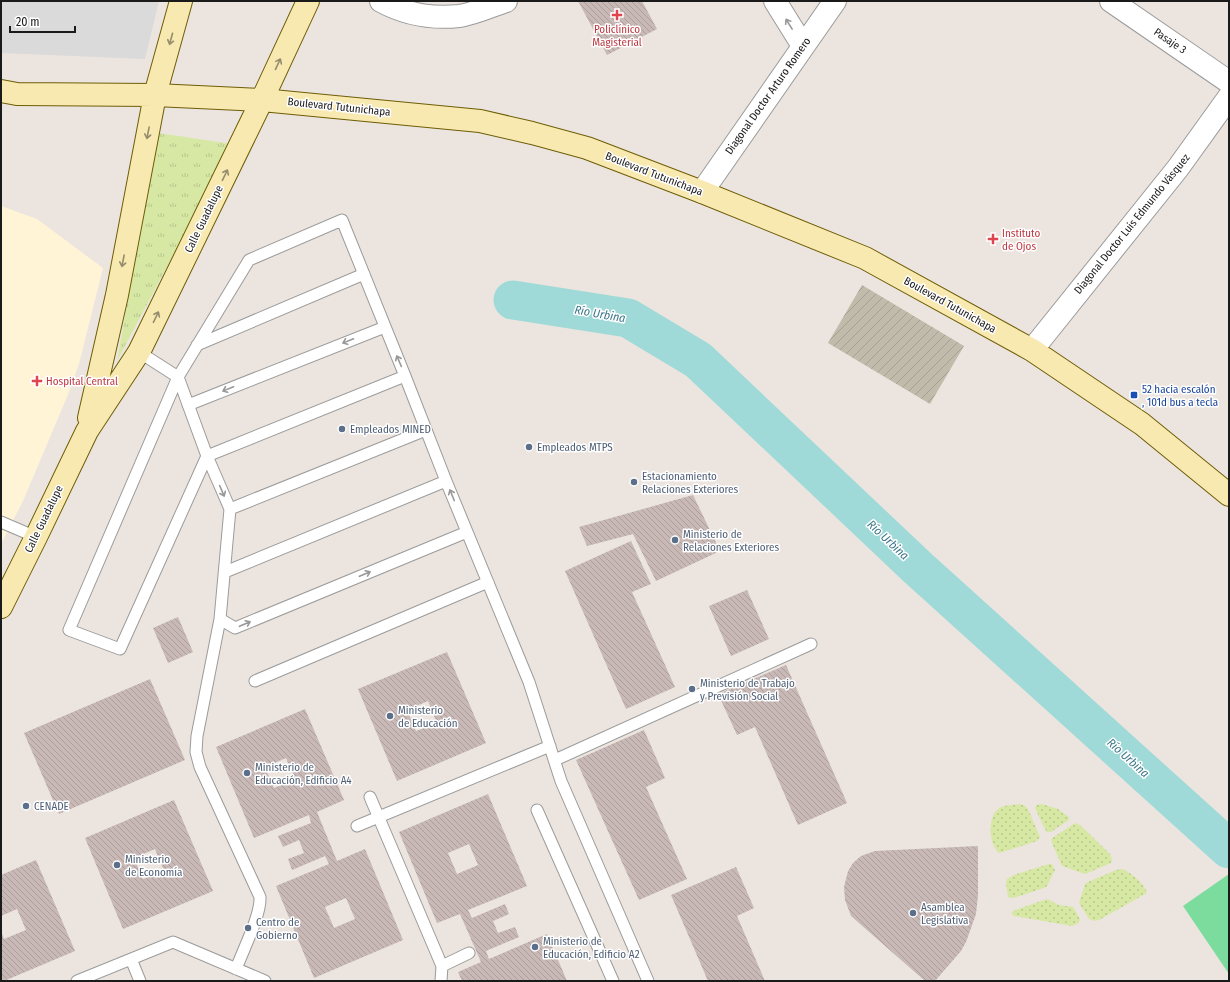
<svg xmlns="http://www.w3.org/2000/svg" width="1230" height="982" font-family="'Fira Sans Condensed',sans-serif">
  <defs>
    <pattern id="construction-furrows" width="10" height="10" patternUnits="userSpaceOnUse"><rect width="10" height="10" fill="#c0bbab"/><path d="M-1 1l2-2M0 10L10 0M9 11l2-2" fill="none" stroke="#a4a093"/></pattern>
    <pattern id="grass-tufts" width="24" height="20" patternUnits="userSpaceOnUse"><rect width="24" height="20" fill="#d7e8a4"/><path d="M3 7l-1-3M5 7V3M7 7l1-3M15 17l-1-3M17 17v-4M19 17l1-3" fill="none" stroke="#b8c68d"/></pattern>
    <pattern id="garden-dots" width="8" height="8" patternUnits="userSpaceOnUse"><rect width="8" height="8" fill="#d7e8a4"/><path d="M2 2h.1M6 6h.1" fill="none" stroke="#b8c68d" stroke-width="1.8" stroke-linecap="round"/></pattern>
    <pattern id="building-back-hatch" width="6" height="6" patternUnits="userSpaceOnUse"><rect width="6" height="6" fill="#c8b9b6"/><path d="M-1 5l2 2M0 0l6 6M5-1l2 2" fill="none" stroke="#ab9e9c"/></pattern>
  </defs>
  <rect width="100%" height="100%" fill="#ece5df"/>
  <path fill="#fff4d6" d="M 1,206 L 37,219 L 103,268 L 79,364 L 67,397 L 23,501 L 1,544 Z"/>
  <path fill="url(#construction-furrows)" d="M 862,285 L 964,346 L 930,404 L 828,343 Z"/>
  <path fill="url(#grass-tufts)" d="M 158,133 L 232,144 L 117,361 Z"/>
  <path fill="url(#garden-dots)" d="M 1019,804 L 1024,805 L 1028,809 L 1040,837 L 1037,841 L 999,853 C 989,845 987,818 998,809 C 1003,805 1013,805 1019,804 Z
    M 1042,804 L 1058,809 L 1069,817 L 1069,820 L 1051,832 L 1047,832 L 1045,829 L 1035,808 L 1036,805 Z
    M 1075,823 L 1080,825 L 1110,854 L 1112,859 L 1111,863 L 1085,874 L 1062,866 L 1052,843 L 1051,839 Z
    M 1049,864 L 1052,864 L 1055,870 L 1047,886 L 1044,888 L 1014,898 L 1008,897 L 1006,883 L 1007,879 L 1014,875 Z
    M 1122,869 C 1129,871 1146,885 1147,893 L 1099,920 L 1094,921 L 1089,919 L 1079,903 L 1085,884 L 1088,882 L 1116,870 Z
    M 1047,899 L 1059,905 L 1073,907 L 1080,919 L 1079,923 L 1072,926 L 1014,916 L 1012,914 L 1012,912 L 1015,910 Z"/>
  <path fill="#7cdc9e" d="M 1229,874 L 1229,974 L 1183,906 Z"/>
  <path fill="#dadada" d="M 1,1 L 159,1 L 145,59 L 1,53 Z"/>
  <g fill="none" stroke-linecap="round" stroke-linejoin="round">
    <path stroke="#9fdad8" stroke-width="39" d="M 513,300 L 628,318 L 698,360 L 918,568 L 1229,849"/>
  </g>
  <path fill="url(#building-back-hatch)" fill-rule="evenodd" d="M 578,1 L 642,1 L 657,29 L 607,55 Z
    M 693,495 L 720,551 L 656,581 L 633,534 L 587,546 L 579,527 Z
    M 631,541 L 651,584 L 632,592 L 675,687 L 626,709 L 565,571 Z
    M 747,590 L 769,639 L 731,656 L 709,606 Z
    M 178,617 L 193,652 L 168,663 L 153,628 Z
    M 447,652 L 486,743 L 397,781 L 358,689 ZM 428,701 L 437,723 L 416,731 L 407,710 Z
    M 786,665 L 847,803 L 798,825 L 755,727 L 737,735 L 718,694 Z
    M 150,679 L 185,760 L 59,814 L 24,733 Z
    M 305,709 L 344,800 L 317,812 L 337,861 L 365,849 L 403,940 L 314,978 L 276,886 L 329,864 L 325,856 L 292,870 L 288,859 L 304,853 L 299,840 L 283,847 L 278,836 L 311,823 L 309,815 L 254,838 L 216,747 ZM 286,758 L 295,779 L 274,788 L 265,767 ZM 346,898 L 355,919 L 334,928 L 325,907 Z
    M 644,730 L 665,778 L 646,787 L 687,879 L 639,900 L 576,760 Z
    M 488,794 L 527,886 L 468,910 L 472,918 L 505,904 L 509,914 L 493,921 L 498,933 L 515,927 L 519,937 L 486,951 L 489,959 L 547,934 L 567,981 L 462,981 L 458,972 L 481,962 L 460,914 L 437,923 L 399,832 ZM 469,844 L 478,865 L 457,874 L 448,853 Z
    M 174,800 L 213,891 L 123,929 L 85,838 ZM 155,849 L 164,871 L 143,879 L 134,858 Z
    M 978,846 L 978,895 L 976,914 L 966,942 L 961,951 L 935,981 L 925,981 L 851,916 L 845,900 L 844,887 L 848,871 L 853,863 L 861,856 L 875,851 Z
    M 36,860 L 75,951 L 4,981 L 1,981 L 1,931 L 4,939 L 26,930 L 17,909 L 1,916 L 1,875 Z
    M 736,867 L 754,908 L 737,916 L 765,981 L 708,981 L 671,895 Z"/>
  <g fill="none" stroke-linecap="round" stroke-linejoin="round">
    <defs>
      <path id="lane" d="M 197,345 L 364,274
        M 139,352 L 178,377 L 207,456 L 230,509 L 220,619 L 235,628 L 467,532
        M 405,376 L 207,456 L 120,649 L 69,630 L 178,377 L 249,260 L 342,220 L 405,376 L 446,481 L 529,682 L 561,781 L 648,981
        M 188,405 L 385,327
        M 230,509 L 426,430
        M 1,522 L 36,537
        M 225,572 L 446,481
        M 220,619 L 197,736 L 196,752 L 200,767 L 260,897 C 261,915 243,950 236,969
        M 255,681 L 488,582
        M 555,760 L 811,644
        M 370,797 L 442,966 L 441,981
        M 537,810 L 613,981
        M 357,826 L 550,746
        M 131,959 L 140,981
        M 442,966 L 469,953
        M 77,981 L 173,942 L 265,981"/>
      <path id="street" d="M 381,1 C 405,14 431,19 459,16 C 474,14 491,6 506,1
        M 775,1 L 803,46
        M 1111,1 L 1229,82
        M 702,192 L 835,1
        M 1032,350 L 1178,168 L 1229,97"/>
      <path id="secondary" d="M 1,91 L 17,94 L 155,95 L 262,100 L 480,121 L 532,133 L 587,148 L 702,192 L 865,258 L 1032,350 L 1142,424 L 1229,495
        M 89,418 L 117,295 L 155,95 L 181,1
        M 1,607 L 36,537 L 87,431 L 139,352 L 262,100 L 308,1"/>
    </defs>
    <use href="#lane" stroke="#9b9b9b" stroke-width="13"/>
    <use href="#street" stroke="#9b9b9b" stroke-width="24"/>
    <use href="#secondary" stroke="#6e5d05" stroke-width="24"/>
    <use href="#lane" stroke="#fff" stroke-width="11"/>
    <use href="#street" stroke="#fff" stroke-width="22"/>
    <use href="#secondary" stroke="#f8e9b1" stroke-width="22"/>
  </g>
  <defs><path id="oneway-shaft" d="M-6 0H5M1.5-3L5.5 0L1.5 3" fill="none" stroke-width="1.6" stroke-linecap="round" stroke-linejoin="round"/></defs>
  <g stroke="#989898">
    <use href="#oneway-shaft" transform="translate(789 24) rotate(-122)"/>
    <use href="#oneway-shaft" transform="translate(348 341) rotate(158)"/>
    <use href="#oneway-shaft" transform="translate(399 361) rotate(-113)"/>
    <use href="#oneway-shaft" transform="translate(228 389) rotate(158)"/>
    <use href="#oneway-shaft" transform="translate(222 491) rotate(67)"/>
    <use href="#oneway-shaft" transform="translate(452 495) rotate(-112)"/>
    <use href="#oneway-shaft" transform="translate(365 574) rotate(-23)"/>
    <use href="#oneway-shaft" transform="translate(245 624) rotate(-23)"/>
  </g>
  <g stroke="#948c6d">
    <use href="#oneway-shaft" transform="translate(171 39) rotate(105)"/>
    <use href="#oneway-shaft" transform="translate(278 64) rotate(-65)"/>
    <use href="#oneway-shaft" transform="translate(148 133) rotate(101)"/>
    <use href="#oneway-shaft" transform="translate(225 175) rotate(-64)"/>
    <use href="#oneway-shaft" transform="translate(123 261) rotate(101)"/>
    <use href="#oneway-shaft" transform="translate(156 317) rotate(-64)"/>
  </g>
  <g fill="#e0444e" stroke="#fff" stroke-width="1.5">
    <path d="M615 9h4v4h4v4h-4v4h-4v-4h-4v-4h4z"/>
    <path d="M991 233h4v4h4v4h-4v4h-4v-4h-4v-4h4z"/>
    <path d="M35 375h4v4h4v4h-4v4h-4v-4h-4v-4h4z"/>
  </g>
  <rect fill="#1a4fb4" stroke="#fff" stroke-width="1.5" x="1130" y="391" width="8" height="8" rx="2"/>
  <g fill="#5c6f8a" stroke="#fff" stroke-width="1.5">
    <circle cx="342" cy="429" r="4"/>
    <circle cx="529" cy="447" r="4"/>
    <circle cx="634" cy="482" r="4"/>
    <circle cx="675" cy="540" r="4"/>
    <circle cx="692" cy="689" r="4"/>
    <circle cx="390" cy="716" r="4"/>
    <circle cx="247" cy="773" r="4"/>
    <circle cx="26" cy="806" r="4"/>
    <circle cx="117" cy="865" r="4"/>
    <circle cx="913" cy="913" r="4"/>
    <circle cx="248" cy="928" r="4"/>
    <circle cx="535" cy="947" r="4"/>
  </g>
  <g text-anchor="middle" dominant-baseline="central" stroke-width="3" stroke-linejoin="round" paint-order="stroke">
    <g font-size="11" fill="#be3a42" stroke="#fff" text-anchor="start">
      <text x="617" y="29" text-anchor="middle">Policlínico<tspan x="617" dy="13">Magisterial</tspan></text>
      <text x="1002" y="233">Instituto<tspan x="1002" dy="13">de Ojos</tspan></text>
      <text x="46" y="381">Hospital Central</text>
    </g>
    <g font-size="11" fill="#1a1a1a" stroke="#fff">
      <text transform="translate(1170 41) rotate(34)">Pasaje 3</text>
      <text transform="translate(768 96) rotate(-55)">Diagonal Doctor Arturo Romero</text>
      <text transform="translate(339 107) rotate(6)">Boulevard Tutunichapa</text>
      <text transform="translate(654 174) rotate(21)">Boulevard Tutunichapa</text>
      <text transform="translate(204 219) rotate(-64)">Calle Guadalupe</text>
      <text transform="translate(1132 224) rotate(-51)">Diagonal Doctor Luis Edmundo Vásquez</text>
      <text transform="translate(950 305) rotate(29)">Boulevard Tutunichapa</text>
      <text transform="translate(44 519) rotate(-64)">Calle Guadalupe</text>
    </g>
    <g font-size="11" fill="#164399" stroke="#fff" text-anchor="start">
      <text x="1142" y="389">52 hacia escalón<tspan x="1142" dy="13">, 101d bus a tecla</tspan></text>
    </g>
    <g font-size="11" fill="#4e5e75" stroke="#fff" text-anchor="start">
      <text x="350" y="429">Empleados MINED</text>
      <text x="537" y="447">Empleados MTPS</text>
      <text x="642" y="476">Estacionamiento<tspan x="642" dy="13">Relaciones Exteriores</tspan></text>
      <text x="683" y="534">Ministerio de<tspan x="683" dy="13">Relaciones Exteriores</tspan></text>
      <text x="700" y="683">Ministerio de Trabajo<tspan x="700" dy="13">y Previsión Social</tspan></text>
      <text x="398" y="710">Ministerio<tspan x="398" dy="13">de Educación</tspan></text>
      <text x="255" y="767">Ministerio de<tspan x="255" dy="13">Educación, Edificio A4</tspan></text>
      <text x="34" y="806">CENADE</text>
      <text x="125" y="859">Ministerio<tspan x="125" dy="13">de Economía</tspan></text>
      <text x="921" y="907">Asamblea<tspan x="921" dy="13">Legislativa</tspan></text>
      <text x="256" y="922">Centro de<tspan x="256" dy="13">Gobierno</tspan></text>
      <text x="543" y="941">Ministerio de<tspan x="543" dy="13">Educación, Edificio A2</tspan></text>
    </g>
    <g font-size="12" font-style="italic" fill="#3e788a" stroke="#fff">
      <text transform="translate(600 314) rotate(10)">Río Urbina</text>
      <text transform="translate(888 540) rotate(43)">Río Urbina</text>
      <text transform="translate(1128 758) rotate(42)">Río Urbina</text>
    </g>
  </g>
  <rect width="1230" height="982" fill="none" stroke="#1a1a1a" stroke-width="4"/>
  <path d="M10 26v6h65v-6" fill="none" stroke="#1a1a1a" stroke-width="2"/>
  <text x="16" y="26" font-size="12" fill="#1a1a1a" stroke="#ffffff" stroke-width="3" paint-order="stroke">20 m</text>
</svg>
